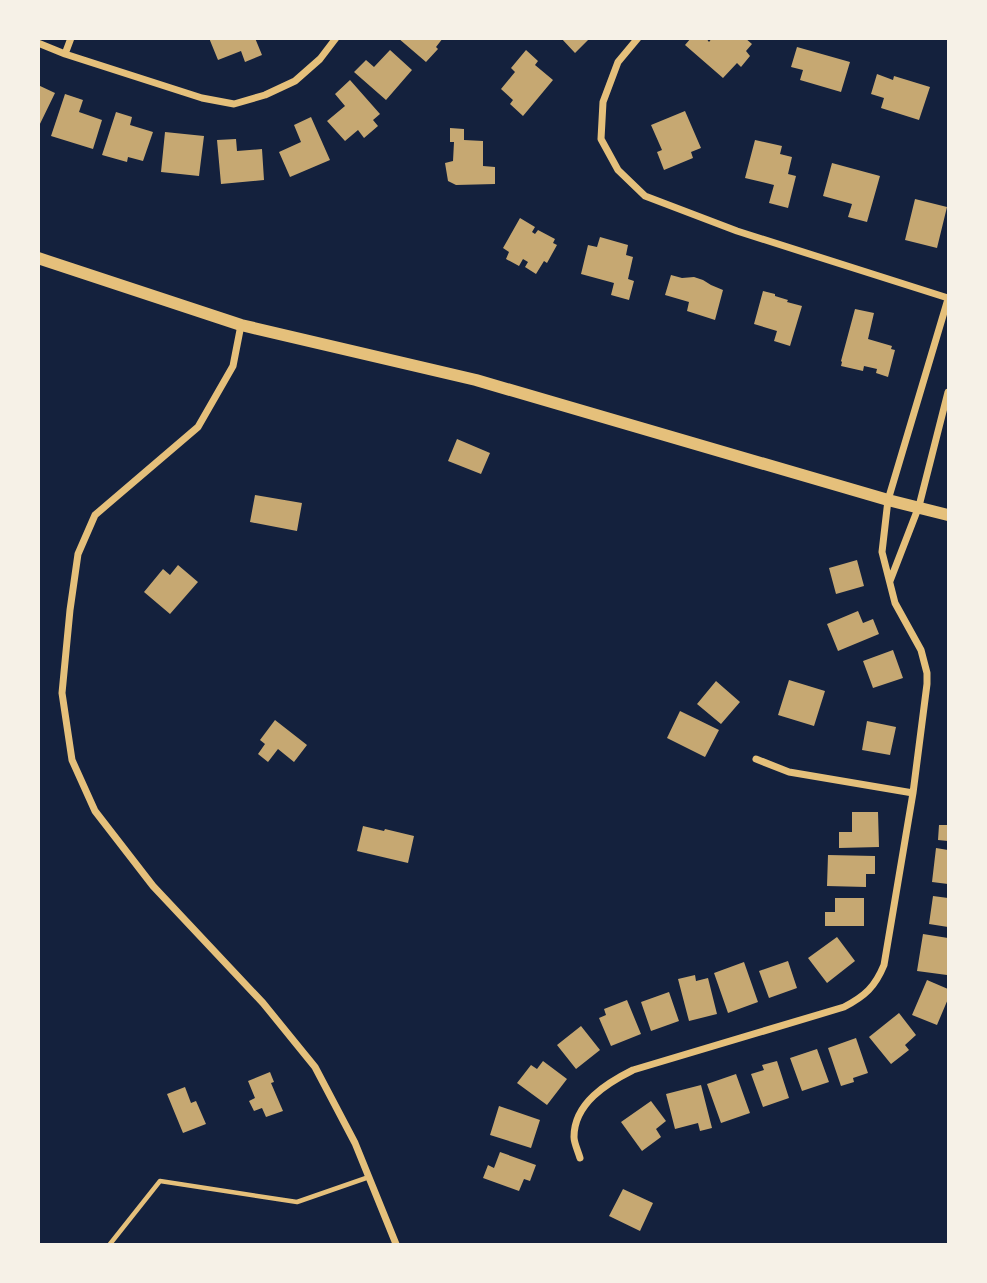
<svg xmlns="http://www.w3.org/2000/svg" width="987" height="1283" font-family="'Fira Sans',sans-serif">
  <rect width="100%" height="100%" fill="#14213d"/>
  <path fill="#c6a872" d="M 209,38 L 255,38 L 262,55 L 245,62 L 241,51 L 218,60 Z
    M 398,38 L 443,38 L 436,47 L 438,49 L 426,62 Z
    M 561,38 L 590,38 L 575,53 Z
    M 691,38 L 706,38 L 709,42 L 712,38 L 745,38 L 752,44 L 746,51 L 750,56 L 741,67 L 737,63 L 723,78 L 685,45 Z
    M 797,47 L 850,62 L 841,92 L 800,80 L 803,70 L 791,67 Z
    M 390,50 L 412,70 L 386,100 L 354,72 L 366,60 L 374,67 Z
    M 526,50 L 538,61 L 535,65 L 553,80 L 523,116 L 510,104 L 513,100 L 501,89 L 515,72 L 511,68 Z
    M 877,74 L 893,80 L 894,76 L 930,87 L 919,120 L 881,108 L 884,98 L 871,94 Z
    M 350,80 L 380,114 L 373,120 L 378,126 L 364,138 L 358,130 L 345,141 L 327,121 L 345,106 L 335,94 Z
    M 38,85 L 55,93 L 38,128 Z
    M 65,94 L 83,100 L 79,112 L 102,120 L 93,149 L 51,136 Z
    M 685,111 L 701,148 L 691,152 L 693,158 L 664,170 L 657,152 L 662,150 L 651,125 Z
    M 116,112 L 132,117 L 130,125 L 153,132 L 143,161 L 128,157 L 127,162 L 102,155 Z
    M 311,117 L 330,160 L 290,177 L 279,152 L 301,142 L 294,125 Z
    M 450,128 L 464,129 L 464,140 L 483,141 L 483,166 L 495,167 L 495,184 L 456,185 L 448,181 L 445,163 L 453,161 L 454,142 L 450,142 Z
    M 165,132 L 204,136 L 199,176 L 161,172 Z
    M 236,139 L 237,151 L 262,149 L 264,180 L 221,184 L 217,140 Z
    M 755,140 L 782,146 L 780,154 L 792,157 L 788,174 L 796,176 L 788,208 L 769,203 L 774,185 L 745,178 Z
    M 832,163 L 880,176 L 867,222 L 848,217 L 852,204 L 823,196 Z
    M 915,199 L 947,207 L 937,248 L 905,240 Z
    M 520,218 L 535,227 L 532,232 L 535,234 L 538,230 L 555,239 L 553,243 L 557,245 L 547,263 L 544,261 L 536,274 L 525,267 L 528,262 L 523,259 L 519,266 L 506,259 L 509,252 L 503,248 Z
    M 600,237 L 628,245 L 626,255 L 633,257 L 628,279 L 634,281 L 629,300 L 611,295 L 614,283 L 581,274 L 588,245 L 597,247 Z
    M 671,275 L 682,278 L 694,277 L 703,280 L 711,285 L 723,290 L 715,320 L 687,311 L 689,302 L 665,295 Z
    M 763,291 L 775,294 L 775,296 L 788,300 L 787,302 L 802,306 L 790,346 L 774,341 L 777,331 L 754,324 Z
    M 855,309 L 874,313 L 868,339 L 892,346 L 891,349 L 895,350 L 888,377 L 876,373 L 877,369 L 864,366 L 863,371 L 841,366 L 842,362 L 841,361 Z
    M 457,439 L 490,453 L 481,474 L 448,461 Z
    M 255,495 L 302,503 L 297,531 L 250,522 Z
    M 857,560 L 864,586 L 836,594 L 829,568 Z
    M 178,565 L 198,582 L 170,614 L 144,592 L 163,569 L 170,575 Z
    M 858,611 L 863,623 L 873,619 L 879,634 L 838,651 L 827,624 Z
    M 893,650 L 903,678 L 873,688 L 863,661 Z
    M 789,680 L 825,691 L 814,726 L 778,715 Z
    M 716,681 L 740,702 L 721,724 L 697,704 Z
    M 680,711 L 719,730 L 705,757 L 667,738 Z
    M 275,720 L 307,745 L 294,762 L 278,749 L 268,762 L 258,754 L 265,744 L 260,740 Z
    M 867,721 L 896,727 L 890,755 L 862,750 Z
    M 852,812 L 878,812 L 879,847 L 839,848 L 839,832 L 852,832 Z
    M 939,825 L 948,825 L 948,841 L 938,840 Z
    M 363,826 L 384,831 L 385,829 L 414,836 L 408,863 L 357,851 Z
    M 936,848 L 948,850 L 948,884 L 932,882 Z
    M 828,855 L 875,856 L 875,874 L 866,874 L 866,887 L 827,886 Z
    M 933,896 L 948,898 L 948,927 L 929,924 Z
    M 835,898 L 864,898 L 864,926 L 825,926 L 825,912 L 835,912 Z
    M 923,934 L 948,938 L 947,975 L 917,971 Z
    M 837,937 L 855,961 L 827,983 L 808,958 Z
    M 788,961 L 797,988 L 769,998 L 759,971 Z
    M 744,962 L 758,1002 L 728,1013 L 714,973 Z
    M 695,975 L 696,981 L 708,978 L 717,1014 L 689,1021 L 678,979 Z
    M 927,980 L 948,989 L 948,999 L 937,1025 L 912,1015 Z
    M 669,992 L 679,1021 L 651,1031 L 641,1002 Z
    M 627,1000 L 641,1034 L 611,1046 L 599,1018 L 606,1015 L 604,1009 Z
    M 899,1013 L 916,1035 L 905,1045 L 909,1050 L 891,1064 L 869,1037 Z
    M 581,1026 L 600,1050 L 576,1069 L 557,1045 Z
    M 856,1038 L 868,1073 L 853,1078 L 854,1082 L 841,1086 L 828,1048 Z
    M 817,1049 L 829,1082 L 802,1091 L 790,1058 Z
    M 543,1061 L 567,1079 L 547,1105 L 517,1083 L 531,1065 L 537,1069 Z
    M 777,1061 L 789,1098 L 763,1107 L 751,1074 L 764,1070 L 762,1065 Z
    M 270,1072 L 274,1082 L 271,1083 L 283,1111 L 266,1117 L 262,1108 L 254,1111 L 249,1101 L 255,1098 L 248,1081 Z
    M 736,1074 L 750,1113 L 721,1123 L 707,1084 Z
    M 701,1085 L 712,1128 L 700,1131 L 698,1123 L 675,1129 L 666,1094 Z
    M 185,1087 L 191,1103 L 196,1101 L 206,1124 L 183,1133 L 167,1094 Z
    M 651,1101 L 666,1121 L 656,1129 L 661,1137 L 642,1151 L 621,1122 Z
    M 499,1106 L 540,1120 L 531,1148 L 490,1135 Z
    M 500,1152 L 536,1165 L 530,1181 L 524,1179 L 519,1191 L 483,1178 L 488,1165 L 494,1168 Z
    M 623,1189 L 653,1203 L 640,1231 L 609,1216 Z"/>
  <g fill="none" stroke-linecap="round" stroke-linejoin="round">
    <path stroke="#e5c07b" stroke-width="4.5" d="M 110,1244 L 160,1181 L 297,1202 L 369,1177"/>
    <path stroke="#e5c07b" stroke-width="7" d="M 638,38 L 618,62 L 603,102 L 601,139 L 618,170 L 645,196 L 737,231 L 948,298
      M 38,43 L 65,54 L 202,98 L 234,104 L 265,95 L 295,81 L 320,59 L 336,38
      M 65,54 L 71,38
      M 241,325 L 233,366 L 198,427 L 95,515 L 78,554 L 70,610 L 62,693 L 72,760 L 95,811 L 153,886 L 263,1003 L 315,1067 L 355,1143 L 396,1244
      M 890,581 L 919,506 L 948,392
      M 756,759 L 789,772 L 913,793
      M 580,1158 C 578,1151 574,1143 574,1137 C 574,1103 607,1083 633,1070 L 844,1007 C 865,996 875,987 884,965 L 913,793 L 927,684 L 927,673 L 921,650 L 895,603 L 882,552 L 888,500 L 948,299"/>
    <path stroke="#e5c07b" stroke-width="12" d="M 38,258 L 241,325 L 476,380 L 888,500 L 948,515"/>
  </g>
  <rect width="987" height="1283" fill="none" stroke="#f6f1e7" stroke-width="80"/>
</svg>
